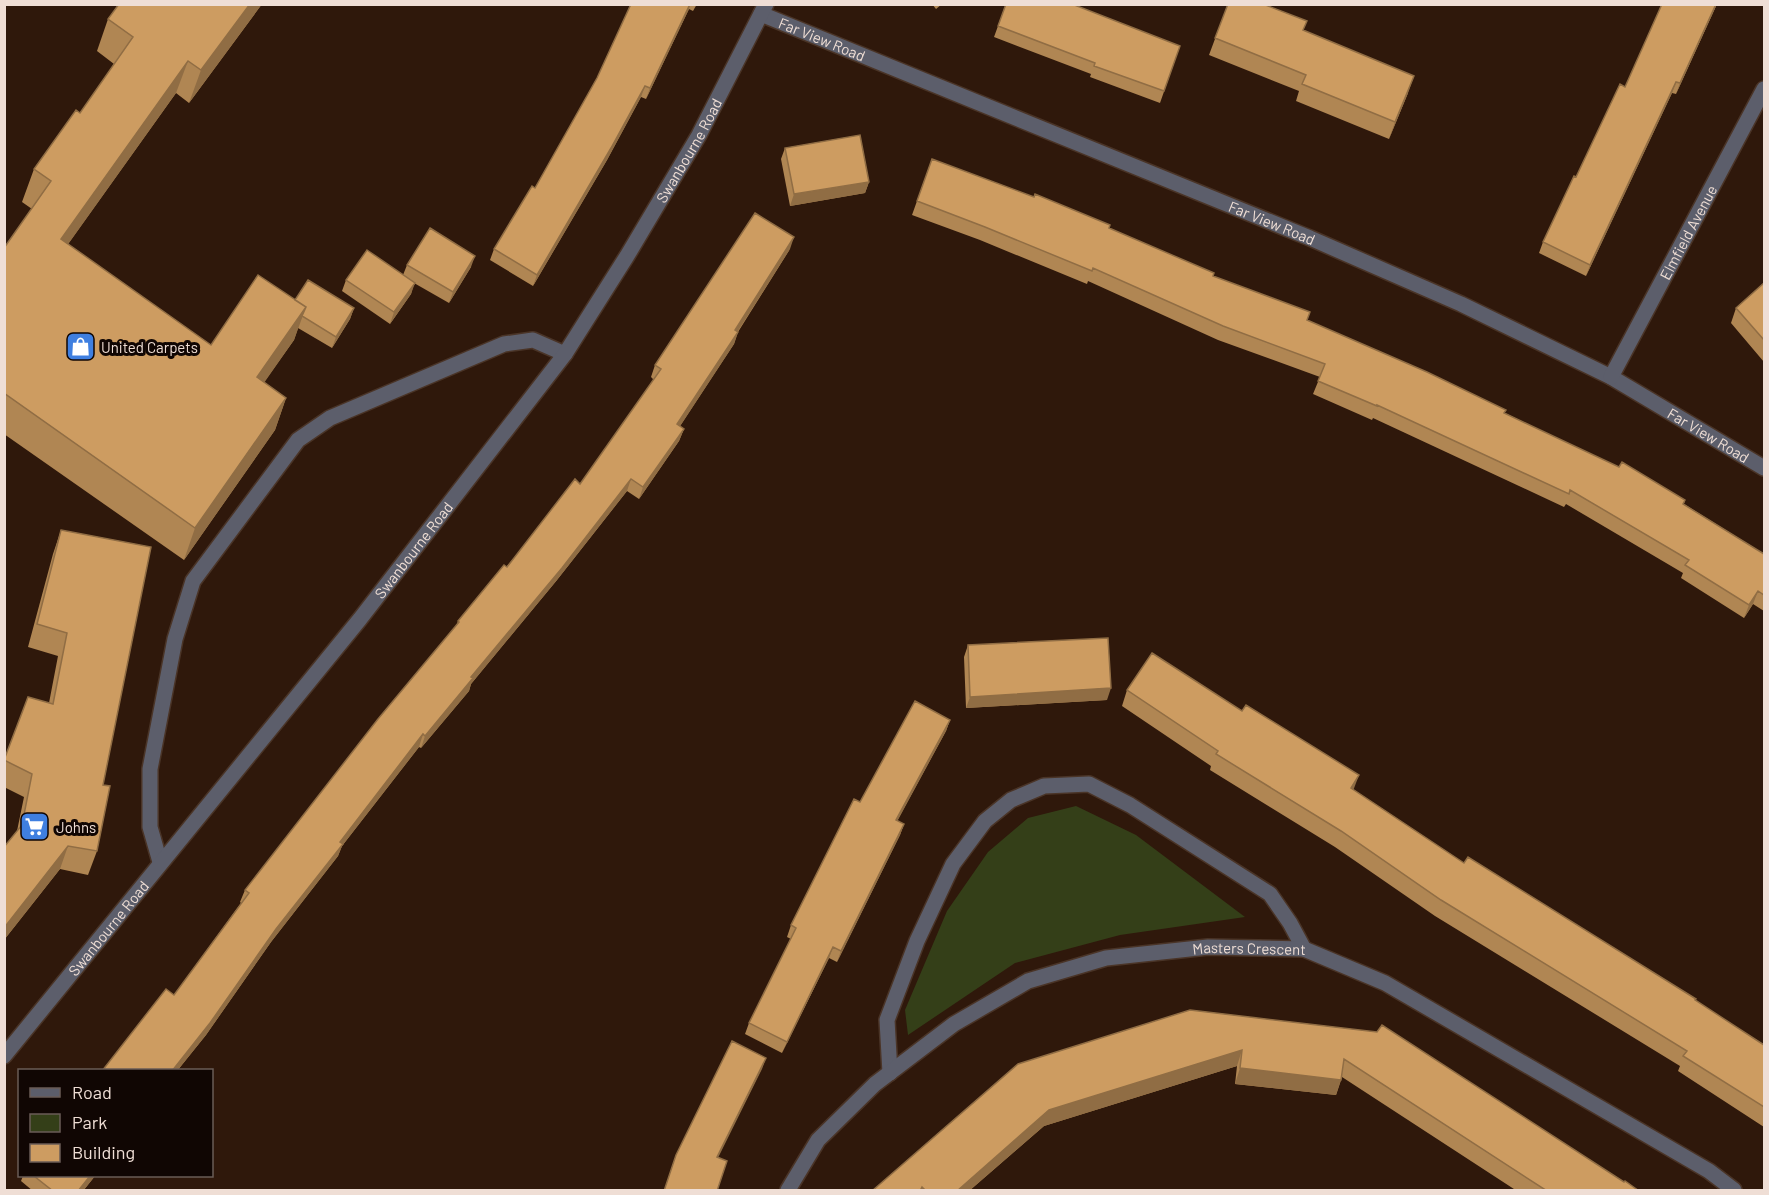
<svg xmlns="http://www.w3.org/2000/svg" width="1769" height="1195" font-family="Barlow,sans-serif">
  <rect width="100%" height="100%" fill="#2f180b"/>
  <path fill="#343f18" d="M 1076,806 L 1136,835 L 1245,917 L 1120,935 L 1015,963 L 908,1035 L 905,1010 L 947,911 L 988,852 L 1028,818 Z"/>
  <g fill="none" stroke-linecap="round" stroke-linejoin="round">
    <defs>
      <g id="minor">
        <path id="s1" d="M 761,14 L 1310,238 L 1461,304 L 1611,377 L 1764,468"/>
        <path id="s2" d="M 1611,377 L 1764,89"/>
        <path d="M 160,862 L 150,827 L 150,769 L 175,639 L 193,581 L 298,440 L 330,418 L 504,344 L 533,340 L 565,354"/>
        <path id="s3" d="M 4,1056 L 360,619 L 565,354 L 627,256 L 699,135 L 766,4"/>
        <path d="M 890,1073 L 887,1020 L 917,941 L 953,864 L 985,821 L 1011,800 L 1044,786 L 1089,784 L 1130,805 L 1270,894 L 1290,923 L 1304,949"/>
        <path id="s4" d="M 788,1190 L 818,1140 L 875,1084 L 954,1024 L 1028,981 L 1106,958 L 1208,947 L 1304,949 L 1385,983 L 1709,1171 L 1734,1190"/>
      </g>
    </defs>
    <use href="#minor" stroke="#4a3427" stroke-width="18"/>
    <use href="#minor" stroke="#5c5e6b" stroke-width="15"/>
  </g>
  <path fill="#b08653" d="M 119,4 L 262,4 L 189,103 L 176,93 L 68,244 L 211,345 L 295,300 L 354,308 L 350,319 L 332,348 L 298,328 L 294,340 L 264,382 L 286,398 L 275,430 L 184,560 L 4,434 L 4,248 L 32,209 L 22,202 L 34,169 L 80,113 L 114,64 L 97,51 L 108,19 Z
    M 631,4 L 697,4 L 693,11 L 689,9 L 646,99 L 641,97 L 607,160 L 533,286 L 490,260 L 494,249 L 535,188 L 597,78 Z
    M 932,4 L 942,4 L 936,9 Z
    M 1006,4 L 1180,46 L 1160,103 L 1090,77 L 1091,74 L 994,37 Z
    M 1228,4 L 1304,30 L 1408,93 L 1389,139 L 1296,101 L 1299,91 L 1209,55 Z
    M 1662,4 L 1717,4 L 1676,94 L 1672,93 L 1586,276 L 1539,253 L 1543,242 L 1625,87 Z
    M 785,148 L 869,182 L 865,193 L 790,206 L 781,159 Z
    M 932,159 L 1109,228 L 1505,413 L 1685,500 L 1684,504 L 1764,554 L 1764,611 L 1753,604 L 1744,618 L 1681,578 L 1683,573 L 1566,504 L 1564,507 L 1373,418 L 1372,420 L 1313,394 L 1320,377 L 1218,340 L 1088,281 L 1087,284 L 980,240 L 912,215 Z
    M 790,249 L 738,332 L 734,344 L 680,426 L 684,429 L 679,441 L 639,499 L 627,491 L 557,580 L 471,684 L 469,691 L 421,748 L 419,747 L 342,846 L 338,856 L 271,942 L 206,1035 L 177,1071 L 102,1071 L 174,995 L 241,903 L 240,902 L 245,890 L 456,626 L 458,621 L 580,484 L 654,380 L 651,377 L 655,365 Z
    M 407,265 L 471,267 L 449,303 L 414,283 L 411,294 L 390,324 L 342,291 L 346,280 L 403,275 Z
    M 1764,283 L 1764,362 L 1731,323 L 1736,308 Z
    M 61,530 L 103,785 L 97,851 L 88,875 L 60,869 L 4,940 L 4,847 L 17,831 L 24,797 L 4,787 L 4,760 L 49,703 L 58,656 L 28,647 L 53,554 Z
    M 968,645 L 1107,700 L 966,708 L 964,657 Z
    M 1127,690 L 1354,790 L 1464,863 L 1696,1001 L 1764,1045 L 1764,1127 L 1678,1071 L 1680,1066 L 1435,916 L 1335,847 L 1210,770 L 1211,766 L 1122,706 Z
    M 950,720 L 946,731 L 897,821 L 904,824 L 900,835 L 837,962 L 829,958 L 782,1053 L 745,1034 L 749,1023 L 791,939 L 787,937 L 791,925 L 860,802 Z
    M 1377,1032 L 1624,1182 L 1639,1191 L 1517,1191 L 1342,1077 L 1336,1095 L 1235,1084 L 1237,1066 L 1044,1126 L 969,1191 L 872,1191 L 1018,1064 Z
    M 23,1176 L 95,1176 L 83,1191 L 33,1191 L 21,1181 Z"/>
  <path fill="#906d44" d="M 250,4 L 262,4 L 189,103 L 201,70 Z
    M 690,4 L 689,9 L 646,99 L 650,88 Z
    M 1716,4 L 1717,4 L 1676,94 L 1680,83 Z
    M 188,61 L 176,93 L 49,271 L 61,239 Z
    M 1414,76 L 1408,93 L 1389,139 L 1395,122 Z
    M 1676,82 L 1672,93 L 1586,276 L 1590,265 Z
    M 645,86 L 641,97 L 607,160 L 533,286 L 537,275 Z
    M 869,182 L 865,193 L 790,206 L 794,194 Z
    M 794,237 L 790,249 L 731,342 L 735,330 Z
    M 475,256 L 471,267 L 449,303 L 453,292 Z
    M 415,283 L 411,294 L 390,324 L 394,312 Z
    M 306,307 L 294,340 L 245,410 L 257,377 Z
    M 354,308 L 350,319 L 332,348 L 336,337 Z
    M 738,332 L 734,344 L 673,437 L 677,424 Z
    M 286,398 L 275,430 L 184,560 L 195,528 Z
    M 684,429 L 679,441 L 639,499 L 643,487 Z
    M 631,479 L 627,491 L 557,580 L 471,684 L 469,691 L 421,748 L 425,736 L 471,677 Z
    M 1758,591 L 1753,604 L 1744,618 L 1749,605 Z
    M 1111,688 L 1107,700 L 966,708 L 970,697 Z
    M 950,720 L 946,731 L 892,831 L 896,820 Z
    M 423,734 L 419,747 L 342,846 L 338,856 L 271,942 L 206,1035 L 177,1071 L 172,1071 L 340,842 Z
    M 1359,775 L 1353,791 L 1351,788 Z
    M 904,824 L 900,835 L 837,962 L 841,951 Z
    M 68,846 L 60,869 L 4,940 L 4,928 Z
    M 833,947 L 829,958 L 782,1053 L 787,1042 Z
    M 1242,1050 L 1237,1066 L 1044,1126 L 969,1191 L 957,1191 L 1049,1110 Z
    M 766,1058 L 762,1069 L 713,1168 L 717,1157 Z
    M 1240,1068 L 1341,1080 L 1336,1095 L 1235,1084 Z
    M 90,1176 L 95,1176 L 83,1191 L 78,1191 Z"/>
  <path fill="#cd9c61" stroke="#906d44" stroke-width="1.5" d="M 119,4 L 250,4 L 201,70 L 188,61 L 61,239 L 211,345 L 258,275 L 306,307 L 257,377 L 286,398 L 195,528 L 4,393 L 4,248 L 51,181 L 34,169 L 76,110 L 80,113 L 133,37 L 108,19 Z
    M 631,4 L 690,4 L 650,88 L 645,86 L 611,148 L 537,275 L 494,249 L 532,186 L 535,188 L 597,78 Z
    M 1006,4 L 1072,4 L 1180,46 L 1164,91 L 1094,66 L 1095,63 L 998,26 Z
    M 1228,4 L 1263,4 L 1307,21 L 1303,30 L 1414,76 L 1395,122 L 1302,84 L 1306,75 L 1215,38 Z
    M 1662,4 L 1716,4 L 1680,83 L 1676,82 L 1590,265 L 1543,242 L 1574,176 L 1576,177 L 1620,84 L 1625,87 Z
    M 860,135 L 869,182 L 794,194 L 785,148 Z
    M 932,159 L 1034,197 L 1035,194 L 1110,225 L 1109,228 L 1214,273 L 1213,276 L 1310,312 L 1307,320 L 1427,372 L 1506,410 L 1504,413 L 1619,467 L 1622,462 L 1685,500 L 1683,504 L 1764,554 L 1764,595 L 1758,591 L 1749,605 L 1685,565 L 1689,560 L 1570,490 L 1569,494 L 1377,405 L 1377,406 L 1318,381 L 1325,364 L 1223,326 L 1093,268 L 1092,271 L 985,227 L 917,201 Z
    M 755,213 L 794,237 L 735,330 L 738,332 L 677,424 L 684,429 L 643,487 L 631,479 L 562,568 L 471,677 L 473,678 L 425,736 L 423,734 L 340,842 L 343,844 L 276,929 L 210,1023 L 172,1071 L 102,1071 L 166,989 L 174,995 L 249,893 L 245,890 L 378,719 L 459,622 L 458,621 L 504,565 L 507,567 L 575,479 L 580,484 L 661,369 L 655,365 Z
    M 430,228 L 475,256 L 453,292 L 407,265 Z
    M 367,250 L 415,283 L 394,312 L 346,280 Z
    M 308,280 L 354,308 L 336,337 L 302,316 L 306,307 L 295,300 Z
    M 1764,283 L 1764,340 L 1736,308 Z
    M 61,530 L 151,547 L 103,785 L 110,786 L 97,851 L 68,846 L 4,928 L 4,847 L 22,825 L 32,774 L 4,760 L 28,697 L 53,704 L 67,633 L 37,624 Z
    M 1108,638 L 1111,688 L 970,697 L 968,645 Z
    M 1152,653 L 1242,711 L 1246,705 L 1359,775 L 1351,788 L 1464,863 L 1468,857 L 1696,999 L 1695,1000 L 1764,1045 L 1764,1107 L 1683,1056 L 1687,1051 L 1441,900 L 1341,831 L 1216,754 L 1218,751 L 1127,690 Z
    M 915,701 L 950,720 L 896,820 L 904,824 L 841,951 L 833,947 L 787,1042 L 749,1023 L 796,928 L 791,925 L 854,799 L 860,802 Z
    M 1190,1010 L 1377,1032 L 1382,1025 L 1624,1182 L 1625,1181 L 1639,1191 L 1547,1191 L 1344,1059 L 1341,1080 L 1240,1068 L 1242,1050 L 1049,1110 L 957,1191 L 926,1191 L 922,1187 L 920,1191 L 872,1191 L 1018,1064 Z
    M 732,1041 L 766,1058 L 717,1157 L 727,1161 L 717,1191 L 664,1191 L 676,1155 Z
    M 34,1176 L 90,1176 L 78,1191 L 53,1191 Z"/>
  <defs>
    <symbol id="shop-square" viewBox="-11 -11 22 22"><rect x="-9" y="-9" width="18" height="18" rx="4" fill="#3f7fe0" stroke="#100603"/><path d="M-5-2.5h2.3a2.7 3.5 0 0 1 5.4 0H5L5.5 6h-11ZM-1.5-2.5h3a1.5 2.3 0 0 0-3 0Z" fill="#fff"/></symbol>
    <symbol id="supermarket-square" viewBox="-11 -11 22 22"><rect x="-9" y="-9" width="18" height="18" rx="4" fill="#3f7fe0" stroke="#100603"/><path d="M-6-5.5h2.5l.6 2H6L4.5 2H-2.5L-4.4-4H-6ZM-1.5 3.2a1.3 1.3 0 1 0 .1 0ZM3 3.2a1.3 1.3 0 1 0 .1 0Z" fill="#fff"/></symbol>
  </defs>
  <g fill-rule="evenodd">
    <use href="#shop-square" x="64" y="330" width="33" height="33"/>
    <use href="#supermarket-square" x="18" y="810" width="33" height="33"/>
  </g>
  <g text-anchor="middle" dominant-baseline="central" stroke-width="6" stroke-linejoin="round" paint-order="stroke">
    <g font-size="15" fill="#efded5" stroke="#100603">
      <text stroke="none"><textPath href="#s1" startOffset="66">Far View Road</textPath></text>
      <text stroke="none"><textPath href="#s3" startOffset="1137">Swanbourne Road</textPath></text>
      <text stroke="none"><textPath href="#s1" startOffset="552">Far View Road</textPath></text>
      <text stroke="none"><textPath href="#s2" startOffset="164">Elmfield Avenue</textPath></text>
      <text stroke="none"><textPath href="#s1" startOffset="1038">Far View Road</textPath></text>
      <text stroke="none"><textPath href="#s3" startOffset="651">Swanbourne Road</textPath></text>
      <text stroke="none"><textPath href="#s3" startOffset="165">Swanbourne Road</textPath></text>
      <text stroke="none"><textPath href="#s4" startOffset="548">Masters Crescent</textPath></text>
    </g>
    <g font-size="15" fill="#efded5" stroke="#100603" text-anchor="start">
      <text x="101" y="347">United Carpets</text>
      <text x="56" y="827">Johns</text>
    </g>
  </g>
  <rect width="1769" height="1195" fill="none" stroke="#efded5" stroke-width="12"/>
  <rect x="18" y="1069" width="195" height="108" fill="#100603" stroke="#695c57" stroke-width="1.5"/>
  <rect x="30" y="1088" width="30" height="9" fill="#5c5e6b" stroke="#695c57" stroke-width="1.5"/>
  <text x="72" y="1099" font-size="18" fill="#efded5">Road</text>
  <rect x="30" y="1114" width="30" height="18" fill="#343f18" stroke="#695c57" stroke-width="1.5"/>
  <text x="72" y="1129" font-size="18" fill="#efded5">Park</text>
  <rect x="30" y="1144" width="30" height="18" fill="#cd9c61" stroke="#695c57" stroke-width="1.5"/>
  <text x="72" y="1159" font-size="18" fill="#efded5">Building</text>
</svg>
